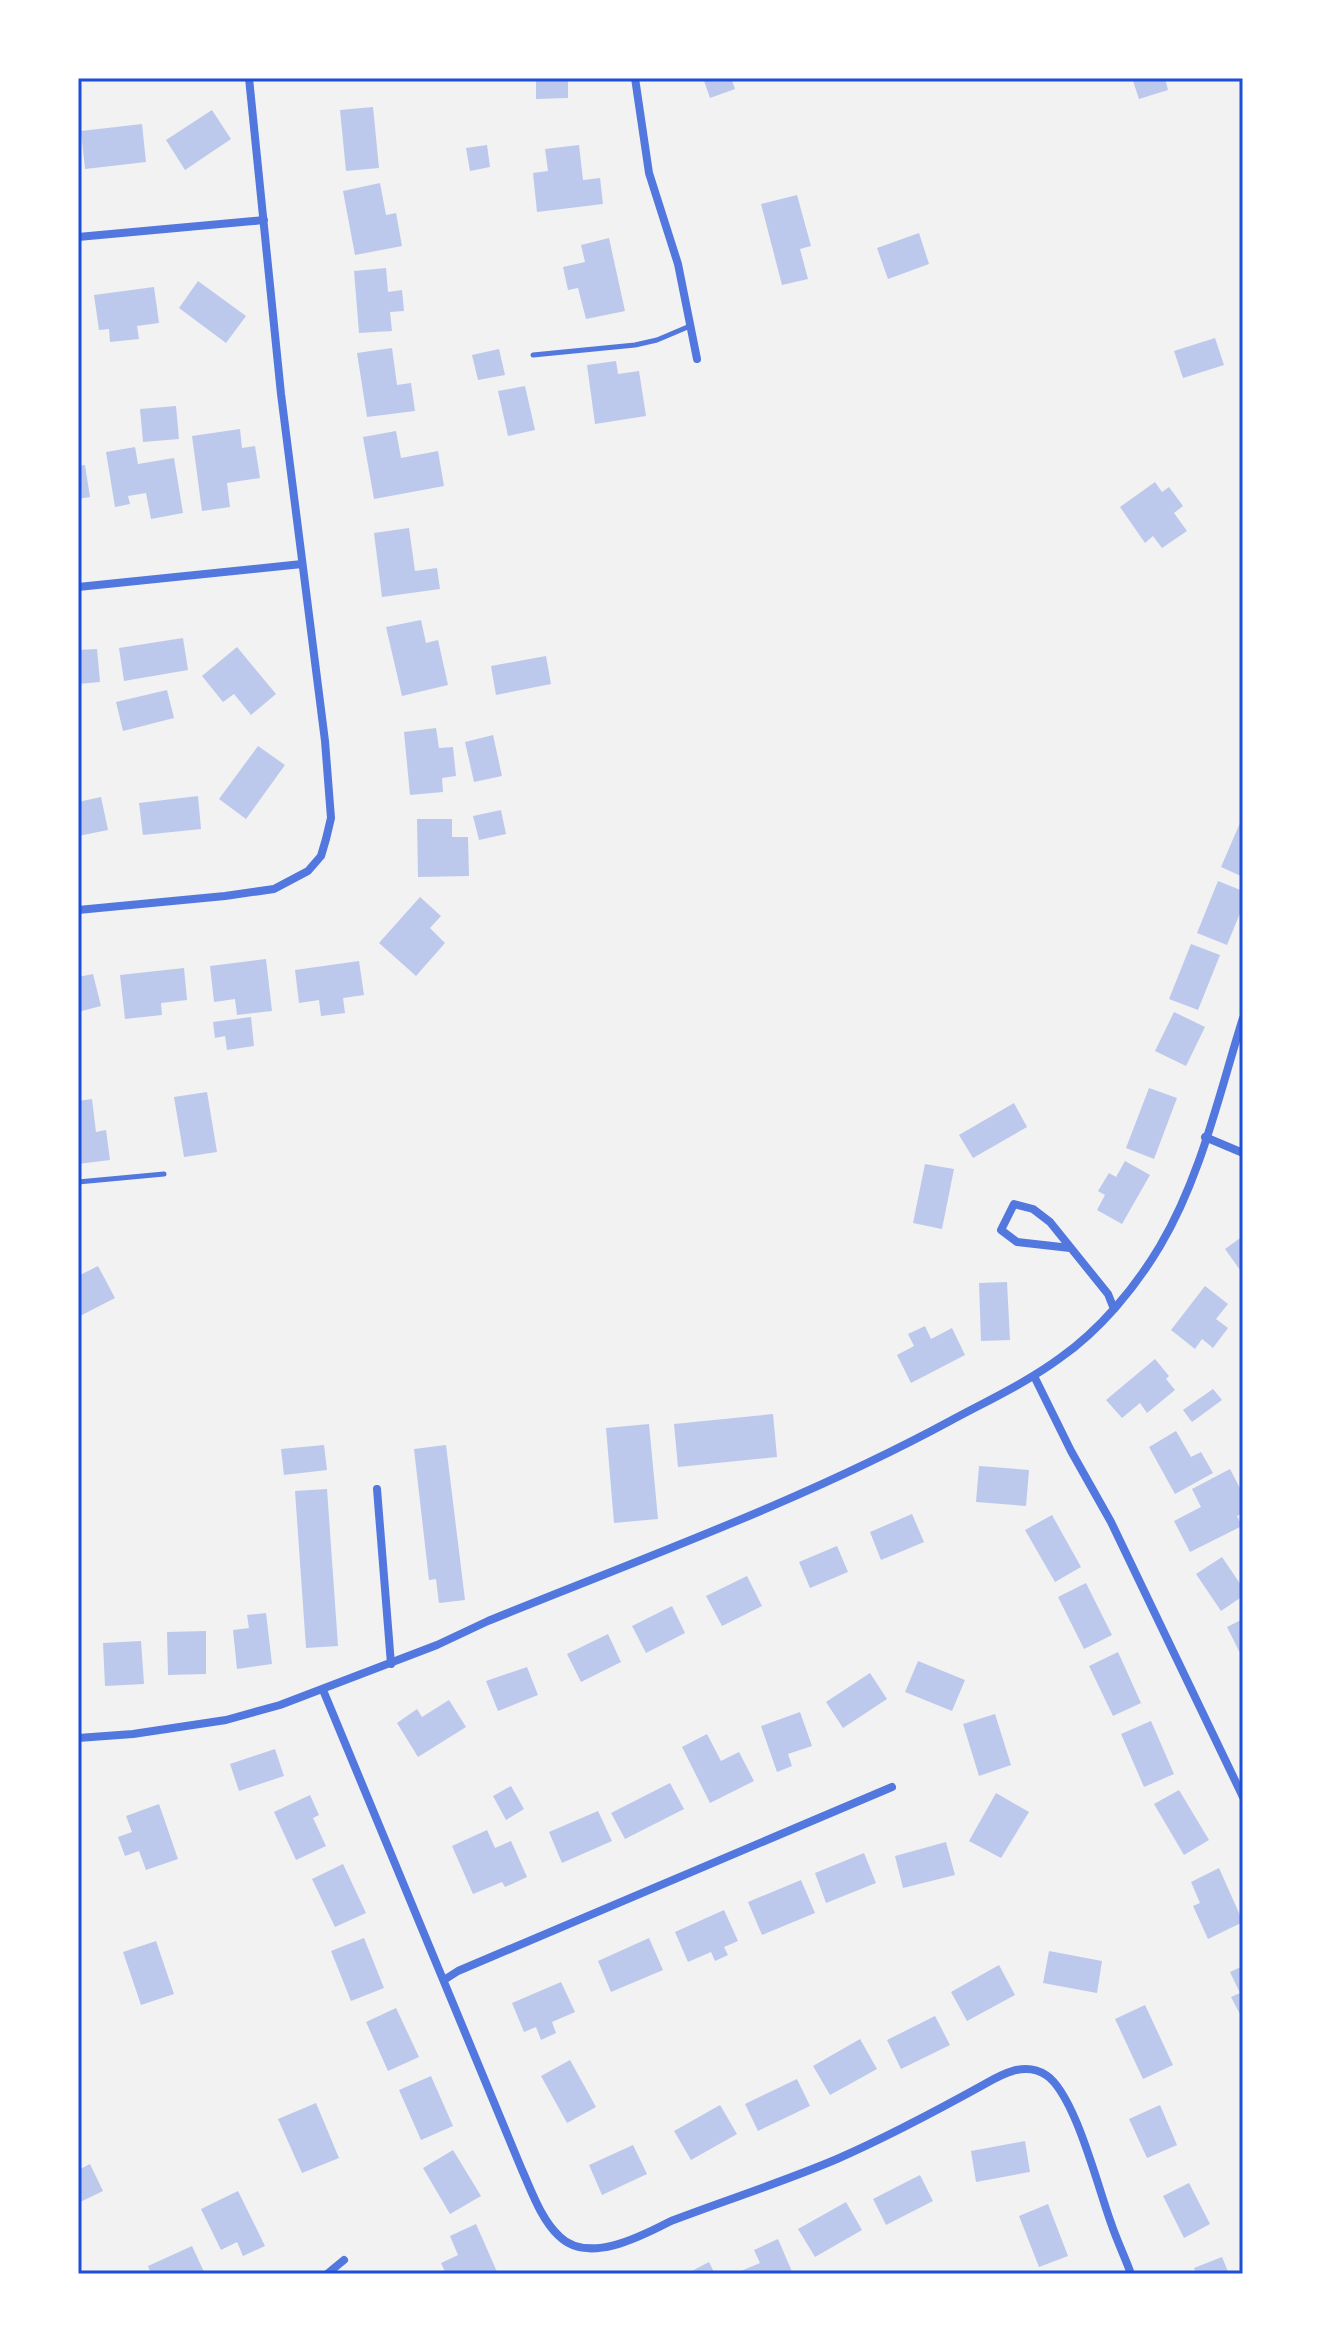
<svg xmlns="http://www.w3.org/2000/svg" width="1321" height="2352" font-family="'Roboto Serif',serif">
  <rect width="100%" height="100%" fill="#f2f2f2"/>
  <path fill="#bdc9ec" d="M 536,78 L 568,78 L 568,98 L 536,99 Z
    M 703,78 L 731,78 L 735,89 L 710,98 Z
    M 1132,78 L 1165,78 L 1168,90 L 1139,99 Z
    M 373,107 L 379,168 L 346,171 L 340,110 Z
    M 212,110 L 231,139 L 185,170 L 166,140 Z
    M 142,124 L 146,162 L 85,169 L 81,131 Z
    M 487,145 L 490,167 L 470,171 L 466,148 Z
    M 579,145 L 583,180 L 600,178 L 603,204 L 537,212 L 533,173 L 548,171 L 545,149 Z
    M 380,183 L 386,215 L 396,213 L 402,246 L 355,255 L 343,191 Z
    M 797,195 L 811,246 L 800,249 L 808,279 L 782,285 L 761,204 Z
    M 919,233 L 929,264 L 888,279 L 877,248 Z
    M 609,238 L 625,311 L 586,319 L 578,288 L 568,290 L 563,267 L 585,262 L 581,245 Z
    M 386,268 L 388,292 L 402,290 L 404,311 L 390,312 L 392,331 L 359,333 L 354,271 Z
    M 198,281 L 246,316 L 226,343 L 179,308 Z
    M 154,287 L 159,323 L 137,326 L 139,339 L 110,342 L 109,329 L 99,330 L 94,295 Z
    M 1215,338 L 1224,365 L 1183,378 L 1174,351 Z
    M 392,348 L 397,385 L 411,383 L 415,411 L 367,417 L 357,353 Z
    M 499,349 L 505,375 L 478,380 L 472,355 Z
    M 616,361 L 618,374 L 639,371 L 646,416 L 595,424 L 587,365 Z
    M 525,386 L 535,430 L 508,436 L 498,391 Z
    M 176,406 L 179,439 L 143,442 L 140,409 Z
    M 240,429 L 242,448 L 255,446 L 260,478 L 227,483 L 230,507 L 202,511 L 192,436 Z
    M 396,431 L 401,458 L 438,451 L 444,486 L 374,499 L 363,437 Z
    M 135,447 L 138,464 L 174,458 L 183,513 L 151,519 L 146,493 L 128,496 L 130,504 L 115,507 L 106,452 Z
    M 85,465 L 90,497 L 78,499 L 78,466 Z
    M 1155,482 L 1162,492 L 1169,487 L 1183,506 L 1174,513 L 1187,531 L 1162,548 L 1153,536 L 1145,543 L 1120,507 Z
    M 409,528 L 415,571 L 437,568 L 440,589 L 382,597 L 374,533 Z
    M 421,620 L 426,643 L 438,640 L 448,685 L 402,696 L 386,627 Z
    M 183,638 L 188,670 L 124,681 L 119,648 Z
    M 237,647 L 276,694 L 251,715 L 234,694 L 223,702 L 202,676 Z
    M 97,649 L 100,682 L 78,684 L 78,650 Z
    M 546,656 L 551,684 L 496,695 L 491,666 Z
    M 167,690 L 174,718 L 123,731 L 116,702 Z
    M 436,728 L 439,748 L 453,747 L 456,776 L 442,778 L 443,792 L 410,795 L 404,732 Z
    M 493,735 L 502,776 L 474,782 L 465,742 Z
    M 258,746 L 285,765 L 246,819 L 219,799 Z
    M 198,796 L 201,829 L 143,835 L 139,803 Z
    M 101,797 L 108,830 L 78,836 L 78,802 Z
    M 501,810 L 506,834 L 479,840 L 473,816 Z
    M 1243,816 L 1243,877 L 1221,867 Z
    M 417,819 L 452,819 L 452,837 L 468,837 L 469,876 L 418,877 Z
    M 1218,881 L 1243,891 L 1243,906 L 1227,945 L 1197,933 Z
    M 420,897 L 441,916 L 430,928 L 445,943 L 416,976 L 379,943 Z
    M 1191,944 L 1220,955 L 1198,1010 L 1169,999 Z
    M 266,959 L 272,1011 L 237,1015 L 235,999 L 214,1002 L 210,966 Z
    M 359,961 L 364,995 L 343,998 L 345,1013 L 321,1016 L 319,1000 L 299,1003 L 295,970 Z
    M 184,968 L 187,1000 L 161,1003 L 162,1015 L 125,1019 L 120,975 Z
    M 93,974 L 101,1006 L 78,1012 L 78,977 Z
    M 1174,1012 L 1205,1027 L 1186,1066 L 1155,1051 Z
    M 251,1017 L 254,1046 L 227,1050 L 225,1036 L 215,1038 L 213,1022 Z
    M 1149,1088 L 1177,1098 L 1154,1159 L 1126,1148 Z
    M 207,1092 L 217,1152 L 184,1157 L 174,1097 Z
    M 92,1099 L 96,1132 L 106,1130 L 110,1160 L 78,1164 L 78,1101 Z
    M 1014,1103 L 1027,1127 L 973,1158 L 959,1135 Z
    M 1125,1161 L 1150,1175 L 1122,1224 L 1097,1210 L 1105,1195 L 1098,1191 L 1109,1173 L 1116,1177 Z
    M 925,1164 L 954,1169 L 942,1229 L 913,1223 Z
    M 1243,1236 L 1243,1274 L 1225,1249 Z
    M 98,1266 L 115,1298 L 78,1317 L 78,1276 Z
    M 1007,1282 L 1010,1340 L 981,1341 L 979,1283 Z
    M 1205,1286 L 1228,1304 L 1216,1319 L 1228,1328 L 1213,1348 L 1202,1339 L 1195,1349 L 1171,1330 Z
    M 925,1326 L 931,1339 L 952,1328 L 965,1355 L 911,1383 L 897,1355 L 914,1346 L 908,1334 Z
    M 1155,1359 L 1169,1376 L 1166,1379 L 1175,1390 L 1147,1413 L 1140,1403 L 1122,1418 L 1106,1400 Z
    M 1213,1389 L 1222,1400 L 1192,1422 L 1183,1410 Z
    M 773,1414 L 777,1457 L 678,1467 L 674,1424 Z
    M 649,1424 L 658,1519 L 614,1523 L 606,1428 Z
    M 1176,1431 L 1191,1457 L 1201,1452 L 1213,1473 L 1175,1494 L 1149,1447 Z
    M 324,1445 L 327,1470 L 284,1475 L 281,1449 Z
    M 446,1445 L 465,1600 L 439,1603 L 436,1579 L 429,1580 L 414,1449 Z
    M 979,1466 L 1029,1470 L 1026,1506 L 976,1502 Z
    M 1230,1469 L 1243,1494 L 1243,1513 L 1237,1516 L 1242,1526 L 1190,1552 L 1174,1521 L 1201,1507 L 1192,1489 Z
    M 327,1489 L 338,1646 L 306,1648 L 295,1491 Z
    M 912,1514 L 924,1542 L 881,1560 L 870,1532 Z
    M 1052,1515 L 1081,1567 L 1055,1582 L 1025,1530 Z
    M 837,1546 L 848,1572 L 810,1588 L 799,1562 Z
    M 1222,1557 L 1243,1588 L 1243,1596 L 1221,1611 L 1196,1574 Z
    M 747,1576 L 762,1606 L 722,1626 L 706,1596 Z
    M 1086,1583 L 1112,1635 L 1084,1649 L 1058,1597 Z
    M 672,1606 L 685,1633 L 646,1653 L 632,1626 Z
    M 266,1613 L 272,1664 L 237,1669 L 233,1630 L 249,1628 L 247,1615 Z
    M 1243,1619 L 1243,1659 L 1227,1627 Z
    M 206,1631 L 206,1674 L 168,1675 L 167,1632 Z
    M 608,1634 L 621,1662 L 581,1682 L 567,1654 Z
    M 141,1641 L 144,1684 L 105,1686 L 103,1643 Z
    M 1118,1652 L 1141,1703 L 1113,1716 L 1089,1666 Z
    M 918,1661 L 965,1680 L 952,1711 L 905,1692 Z
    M 527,1667 L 538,1695 L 498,1711 L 486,1681 Z
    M 870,1673 L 887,1699 L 843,1728 L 826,1702 Z
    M 449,1700 L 466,1727 L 418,1757 L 397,1723 L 417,1709 L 422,1717 Z
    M 800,1712 L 812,1746 L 788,1754 L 792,1766 L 777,1772 L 761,1726 Z
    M 995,1714 L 1011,1765 L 979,1776 L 963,1724 Z
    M 1151,1721 L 1174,1774 L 1144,1787 L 1121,1734 Z
    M 707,1734 L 721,1761 L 739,1752 L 754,1781 L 710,1803 L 682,1747 Z
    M 275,1749 L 284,1776 L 239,1791 L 230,1764 Z
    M 670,1783 L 684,1809 L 625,1839 L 611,1813 Z
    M 511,1786 L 524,1809 L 506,1820 L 493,1796 Z
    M 1179,1790 L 1209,1840 L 1184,1855 L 1154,1804 Z
    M 996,1793 L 1029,1812 L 1001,1858 L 969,1841 Z
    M 310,1795 L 319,1815 L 313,1818 L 326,1846 L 296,1860 L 274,1812 Z
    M 159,1804 L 178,1859 L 146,1870 L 139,1851 L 125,1856 L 118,1837 L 132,1832 L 126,1816 Z
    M 598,1811 L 612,1841 L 562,1863 L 549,1832 Z
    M 487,1830 L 495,1848 L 511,1841 L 527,1877 L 505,1887 L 502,1882 L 473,1894 L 452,1846 Z
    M 946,1842 L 955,1875 L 903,1888 L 895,1856 Z
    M 864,1853 L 876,1883 L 826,1903 L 815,1873 Z
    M 343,1864 L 366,1913 L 335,1927 L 312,1879 Z
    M 1219,1868 L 1243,1922 L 1208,1939 L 1193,1906 L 1200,1903 L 1191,1882 Z
    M 801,1880 L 815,1913 L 762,1935 L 748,1902 Z
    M 724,1910 L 738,1941 L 724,1947 L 728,1955 L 715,1961 L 711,1952 L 688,1962 L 675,1932 Z
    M 364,1938 L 384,1988 L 351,2001 L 331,1951 Z
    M 649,1938 L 663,1970 L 611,1992 L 598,1961 Z
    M 156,1941 L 174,1994 L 141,2005 L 123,1952 Z
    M 1049,1951 L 1102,1961 L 1097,1993 L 1043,1983 Z
    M 999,1965 L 1015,1995 L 967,2021 L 951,1992 Z
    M 1243,1966 L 1243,2015 L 1241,2016 L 1231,1997 L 1240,1993 L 1230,1972 Z
    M 561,1982 L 575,2012 L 552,2022 L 556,2033 L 541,2040 L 536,2027 L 524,2032 L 512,2003 Z
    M 1145,2005 L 1173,2065 L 1143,2079 L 1115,2019 Z
    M 396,2008 L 419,2057 L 388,2071 L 366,2022 Z
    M 935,2016 L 950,2045 L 901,2069 L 887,2040 Z
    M 860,2039 L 877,2069 L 830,2095 L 813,2066 Z
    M 570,2060 L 596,2107 L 567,2123 L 541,2076 Z
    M 431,2076 L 453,2126 L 421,2140 L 399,2090 Z
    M 797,2079 L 810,2106 L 758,2131 L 745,2104 Z
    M 316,2103 L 339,2158 L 302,2173 L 278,2119 Z
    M 720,2105 L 737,2134 L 691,2160 L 674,2131 Z
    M 1160,2105 L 1177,2145 L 1147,2158 L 1129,2119 Z
    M 1025,2141 L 1030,2172 L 976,2182 L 971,2151 Z
    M 633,2145 L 647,2174 L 602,2195 L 589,2165 Z
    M 453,2150 L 481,2196 L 450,2214 L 423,2168 Z
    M 90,2164 L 103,2191 L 78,2203 L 78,2170 Z
    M 920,2175 L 933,2201 L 886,2225 L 873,2199 Z
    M 1189,2183 L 1210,2224 L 1184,2238 L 1163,2196 Z
    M 238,2191 L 265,2246 L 243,2256 L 237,2242 L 221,2250 L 201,2209 Z
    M 846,2202 L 862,2230 L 815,2257 L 798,2229 Z
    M 1048,2204 L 1068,2256 L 1039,2267 L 1019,2216 Z
    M 476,2224 L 498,2274 L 462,2274 L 460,2271 L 446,2274 L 441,2263 L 458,2255 L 450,2236 Z
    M 778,2239 L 793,2274 L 734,2274 L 760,2263 L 754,2250 Z
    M 192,2246 L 205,2274 L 151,2274 L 148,2266 Z
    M 1222,2257 L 1229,2274 L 1196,2274 L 1194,2268 Z
    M 709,2262 L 715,2274 L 686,2274 Z"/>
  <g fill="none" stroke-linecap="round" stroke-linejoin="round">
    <path stroke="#5277de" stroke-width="5" d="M 533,355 L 635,345 L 657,340 L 690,326
      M 78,1182 L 164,1174"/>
    <path stroke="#5277de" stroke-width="8" d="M 635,78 L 649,173 L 678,264 L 697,359
      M 78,237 L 264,220
      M 78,587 L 302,564
      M 78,910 L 225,896 L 274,889 L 308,871 L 321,856 L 326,839 L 331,818 L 325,741 L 281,394 L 249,78
      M 1205,1137 L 1243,1153
      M 1070,1248 L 1017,1242 L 1001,1230 L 1014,1204 L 1033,1209 L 1050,1222 L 1108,1294 L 1114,1309
      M 1034,1376 L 1071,1451 L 1111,1522 L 1243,1797
      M 377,1489 L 391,1664
      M 323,1690 L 522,2170 C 532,2192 541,2219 559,2236 C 588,2265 642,2236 671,2221 C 726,2200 783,2182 837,2159 C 887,2137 936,2111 983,2085 C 1002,2074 1025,2061 1046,2075 C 1075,2094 1098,2188 1111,2223 C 1117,2241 1125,2257 1131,2274
      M 78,1738 L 133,1734 L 226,1720 L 280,1705 L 437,1645 L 488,1621 C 643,1558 802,1501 950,1421 C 987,1401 1026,1383 1060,1358 C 1100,1330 1135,1288 1160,1246 C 1201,1177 1219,1094 1243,1018
      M 444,1980 L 458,1971 L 892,1787
      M 327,2274 L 344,2260"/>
  </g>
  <rect width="1321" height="2352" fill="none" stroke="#ffffff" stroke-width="160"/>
  <rect x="80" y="80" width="1161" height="2192" fill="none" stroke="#1d4ed8" stroke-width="3"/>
</svg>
